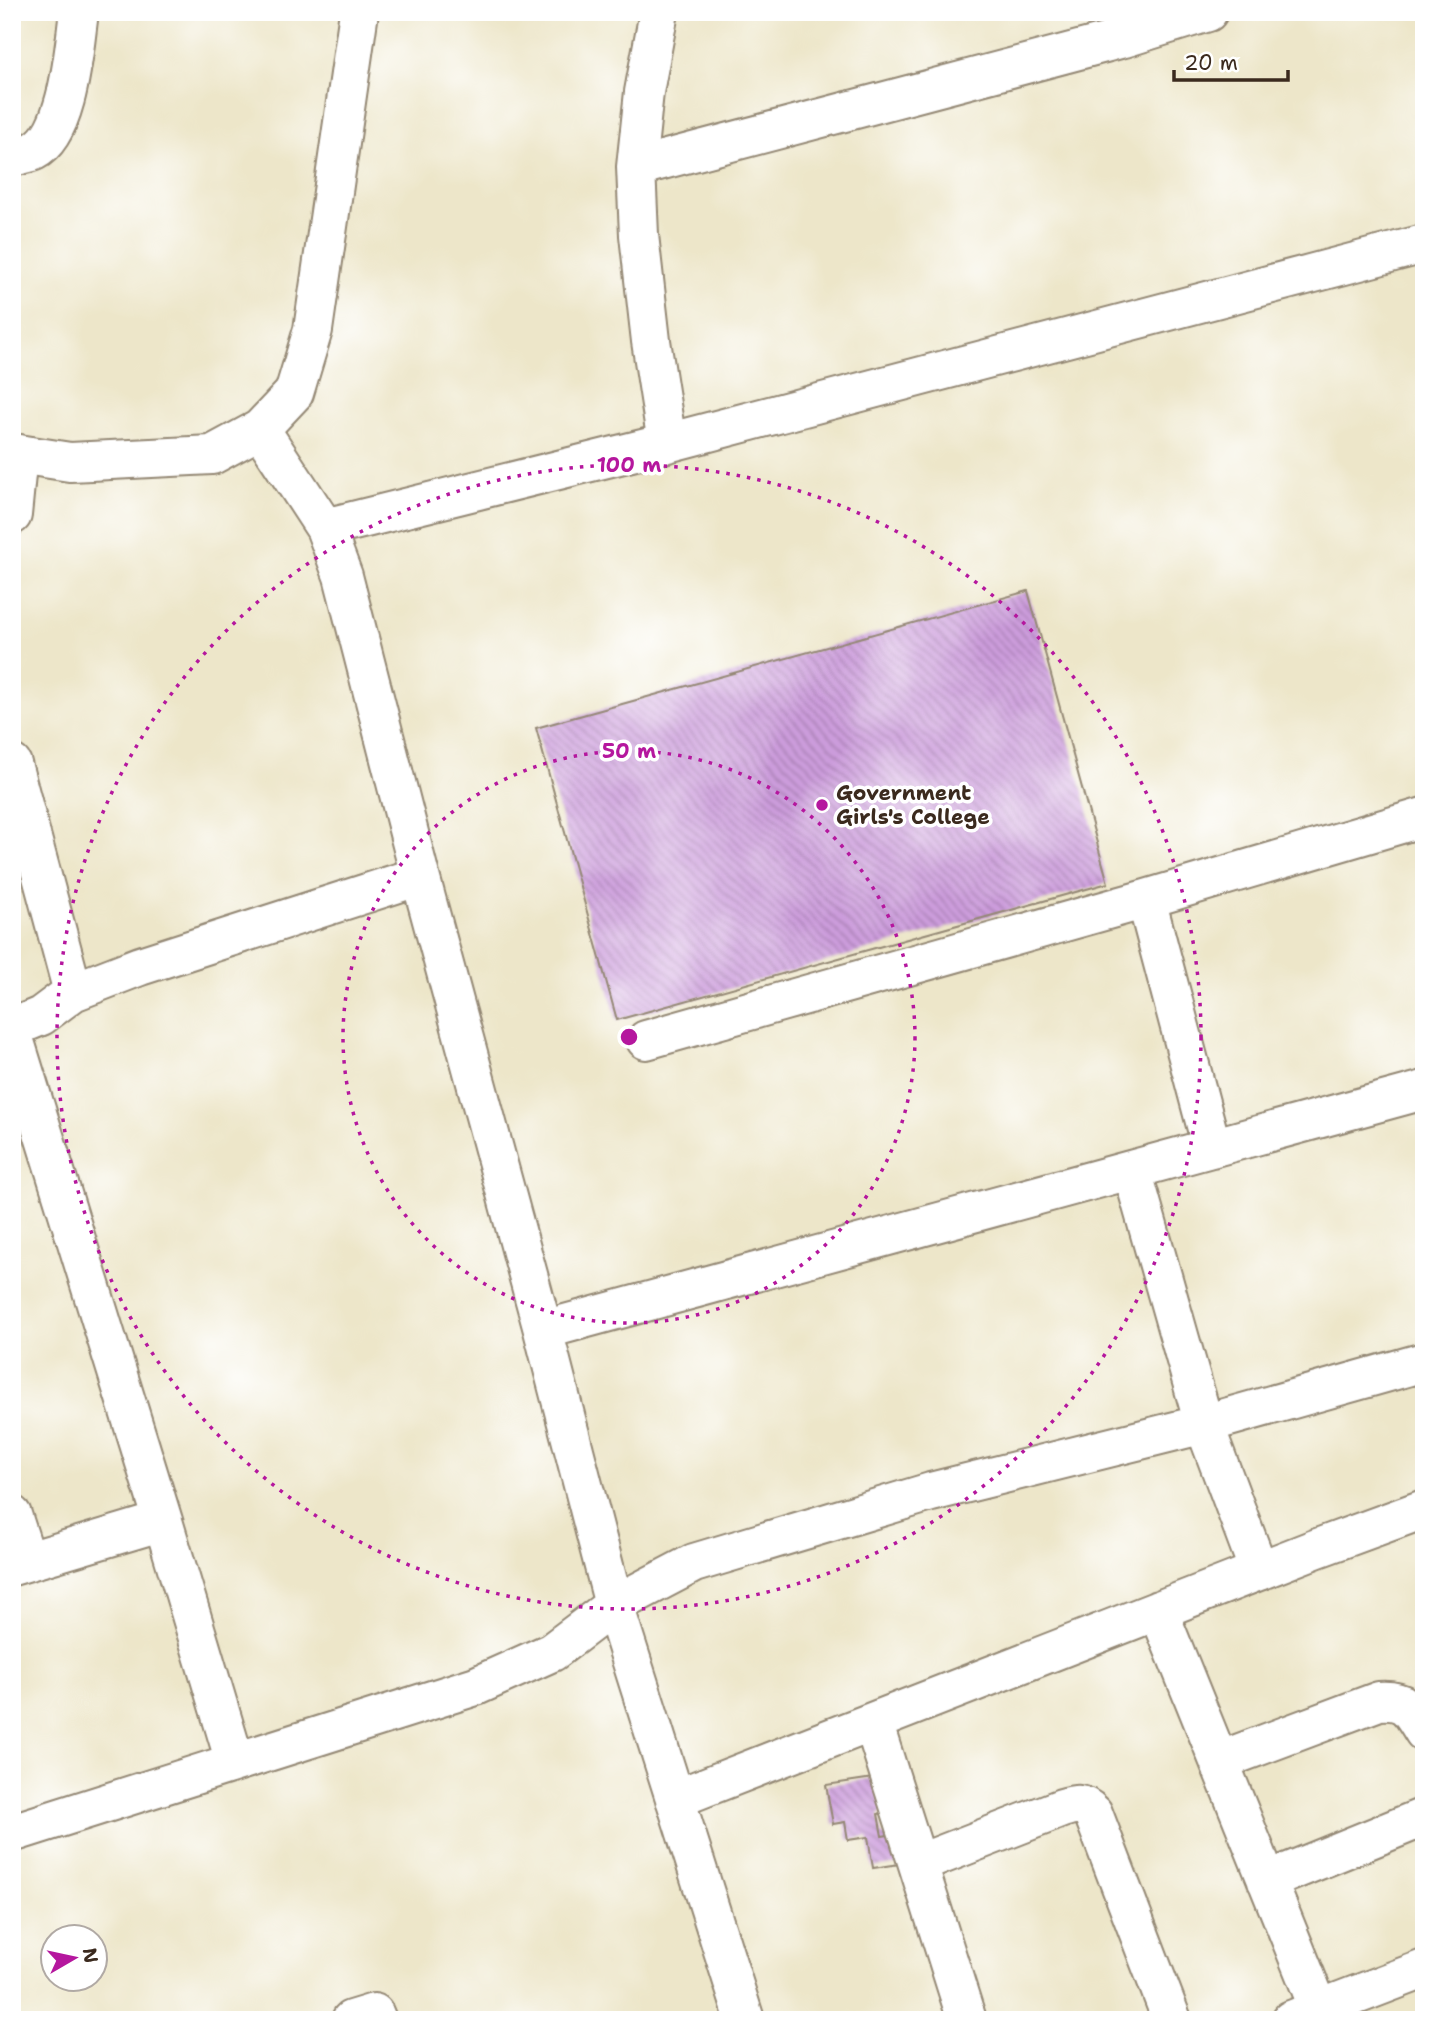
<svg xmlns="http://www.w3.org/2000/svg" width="1436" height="2032" font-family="'Shantell Sans',sans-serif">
  <defs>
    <pattern id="building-back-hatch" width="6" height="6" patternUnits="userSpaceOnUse" patternTransform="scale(1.75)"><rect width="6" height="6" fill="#cc9cdc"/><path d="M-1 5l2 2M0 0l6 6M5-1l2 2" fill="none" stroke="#a77fb2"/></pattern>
  </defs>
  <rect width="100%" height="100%" fill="#fff"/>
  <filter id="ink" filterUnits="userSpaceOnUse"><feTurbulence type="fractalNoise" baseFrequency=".0143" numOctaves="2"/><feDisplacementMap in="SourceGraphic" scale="14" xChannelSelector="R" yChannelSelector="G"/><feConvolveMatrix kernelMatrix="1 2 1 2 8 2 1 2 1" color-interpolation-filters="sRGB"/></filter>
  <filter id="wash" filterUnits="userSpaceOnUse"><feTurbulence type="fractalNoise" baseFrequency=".00686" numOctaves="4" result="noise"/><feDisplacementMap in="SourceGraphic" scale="28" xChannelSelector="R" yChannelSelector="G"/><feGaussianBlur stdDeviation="1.57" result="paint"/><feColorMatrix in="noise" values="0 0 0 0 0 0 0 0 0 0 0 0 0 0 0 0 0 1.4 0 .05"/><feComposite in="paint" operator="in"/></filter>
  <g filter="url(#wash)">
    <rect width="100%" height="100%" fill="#ede6c9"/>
    <g id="blocks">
      <path fill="url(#building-back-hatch)" d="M 1028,591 L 1108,883 L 617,1020 L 536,728 Z
        M 887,1776 L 893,1812 L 878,1814 L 882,1836 L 894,1834 L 900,1864 L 873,1868 L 868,1837 L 848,1840 L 845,1822 L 833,1824 L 826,1785 Z"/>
    </g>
  </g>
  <g filter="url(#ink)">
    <use href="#blocks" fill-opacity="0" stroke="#948874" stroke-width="2"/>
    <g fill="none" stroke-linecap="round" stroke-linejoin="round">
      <defs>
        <path id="minor" d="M 659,12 L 644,92 L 636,167 L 639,235 L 651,341 L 667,443
          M 1118,14 L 1124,38 L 1208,12
          M 12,157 C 19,155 28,154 34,151 C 69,133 74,47 79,12
          M 636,167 L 1124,38
          M 260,429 L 325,528 L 343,576 L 420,876 L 543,1330 L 614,1605 L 745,2020
          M 12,515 L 18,454
          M 325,528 L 667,443 L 1424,244
          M 12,764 L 73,992
          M 1146,899 L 1212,1148
          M 12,1028 L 41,1016 L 73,992 L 140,966 L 420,876
          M 12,1032 L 163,1521
          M 646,1040 L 1146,899 L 1424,817
          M 1132,1170 L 1204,1424 L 1259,1571
          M 543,1330 L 1424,1090
          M 12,1515 L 27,1561
          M 12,1566 L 163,1521 L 235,1762
          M 1158,1610 L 1319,2009
          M 873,1722 L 967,2020
          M 1219,1761 L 1379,1701 C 1407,1699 1410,1710 1424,1732
          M 675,1799 L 1315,1549 L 1424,1509
          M 12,1833 L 476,1686 L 552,1652 L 614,1605 L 694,1563 L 931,1492 L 1204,1424 L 1424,1362
          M 918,1864 L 1062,1808 C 1076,1804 1083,1802 1093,1813 L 1172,2020
          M 1267,1881 L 1424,1817
          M 351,2020 L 374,2013 L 377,2020
          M 1291,2020 L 1424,1969"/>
        <path id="major" d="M 12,453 L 70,462 L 212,455 L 260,429 L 294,393 L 313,330 L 359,12"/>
      </defs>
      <use href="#minor" stroke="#948874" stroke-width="42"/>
      <use href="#major" stroke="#948874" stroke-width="42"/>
      <use href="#minor" stroke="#fff" stroke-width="38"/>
      <use href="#major" stroke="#fff" stroke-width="38"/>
    </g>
  </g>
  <g fill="none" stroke="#b5179e" stroke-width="3.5" stroke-dasharray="3.5 7">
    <circle cx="629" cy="1037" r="286"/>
    <circle cx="629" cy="1037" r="572"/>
  </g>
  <circle fill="#b5179e" stroke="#fff" stroke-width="2.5" cx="822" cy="805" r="7"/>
  <g text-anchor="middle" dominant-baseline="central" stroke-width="7" stroke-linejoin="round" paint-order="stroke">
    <g font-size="21" font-weight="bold" fill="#3b2a1e" stroke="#fff" text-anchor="start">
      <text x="836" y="793">Government<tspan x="836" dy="24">Girls's College</tspan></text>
    </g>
  </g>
  <circle cx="629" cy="1037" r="10" fill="#b5179e" stroke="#fff" stroke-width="3.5"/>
  <g font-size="21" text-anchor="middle" font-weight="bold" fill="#b5179e" stroke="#fff" stroke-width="7" stroke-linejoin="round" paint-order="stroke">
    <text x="629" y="472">100 m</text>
    <text x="629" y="758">50 m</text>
  </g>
  <rect width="1436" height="2032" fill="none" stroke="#fff" stroke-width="42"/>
  <g transform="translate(74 1958) rotate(81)"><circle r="33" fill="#ffffff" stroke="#b1aaa5" stroke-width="2"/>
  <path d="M0-5L12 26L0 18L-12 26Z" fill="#b5179e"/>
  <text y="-10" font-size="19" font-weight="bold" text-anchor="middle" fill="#3b2a1e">N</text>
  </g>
  <path d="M1174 70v10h114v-10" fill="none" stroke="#3b2a1e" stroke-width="3.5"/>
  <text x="1184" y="70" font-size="21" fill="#3b2a1e" stroke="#ffffff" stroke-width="5" paint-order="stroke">20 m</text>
</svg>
